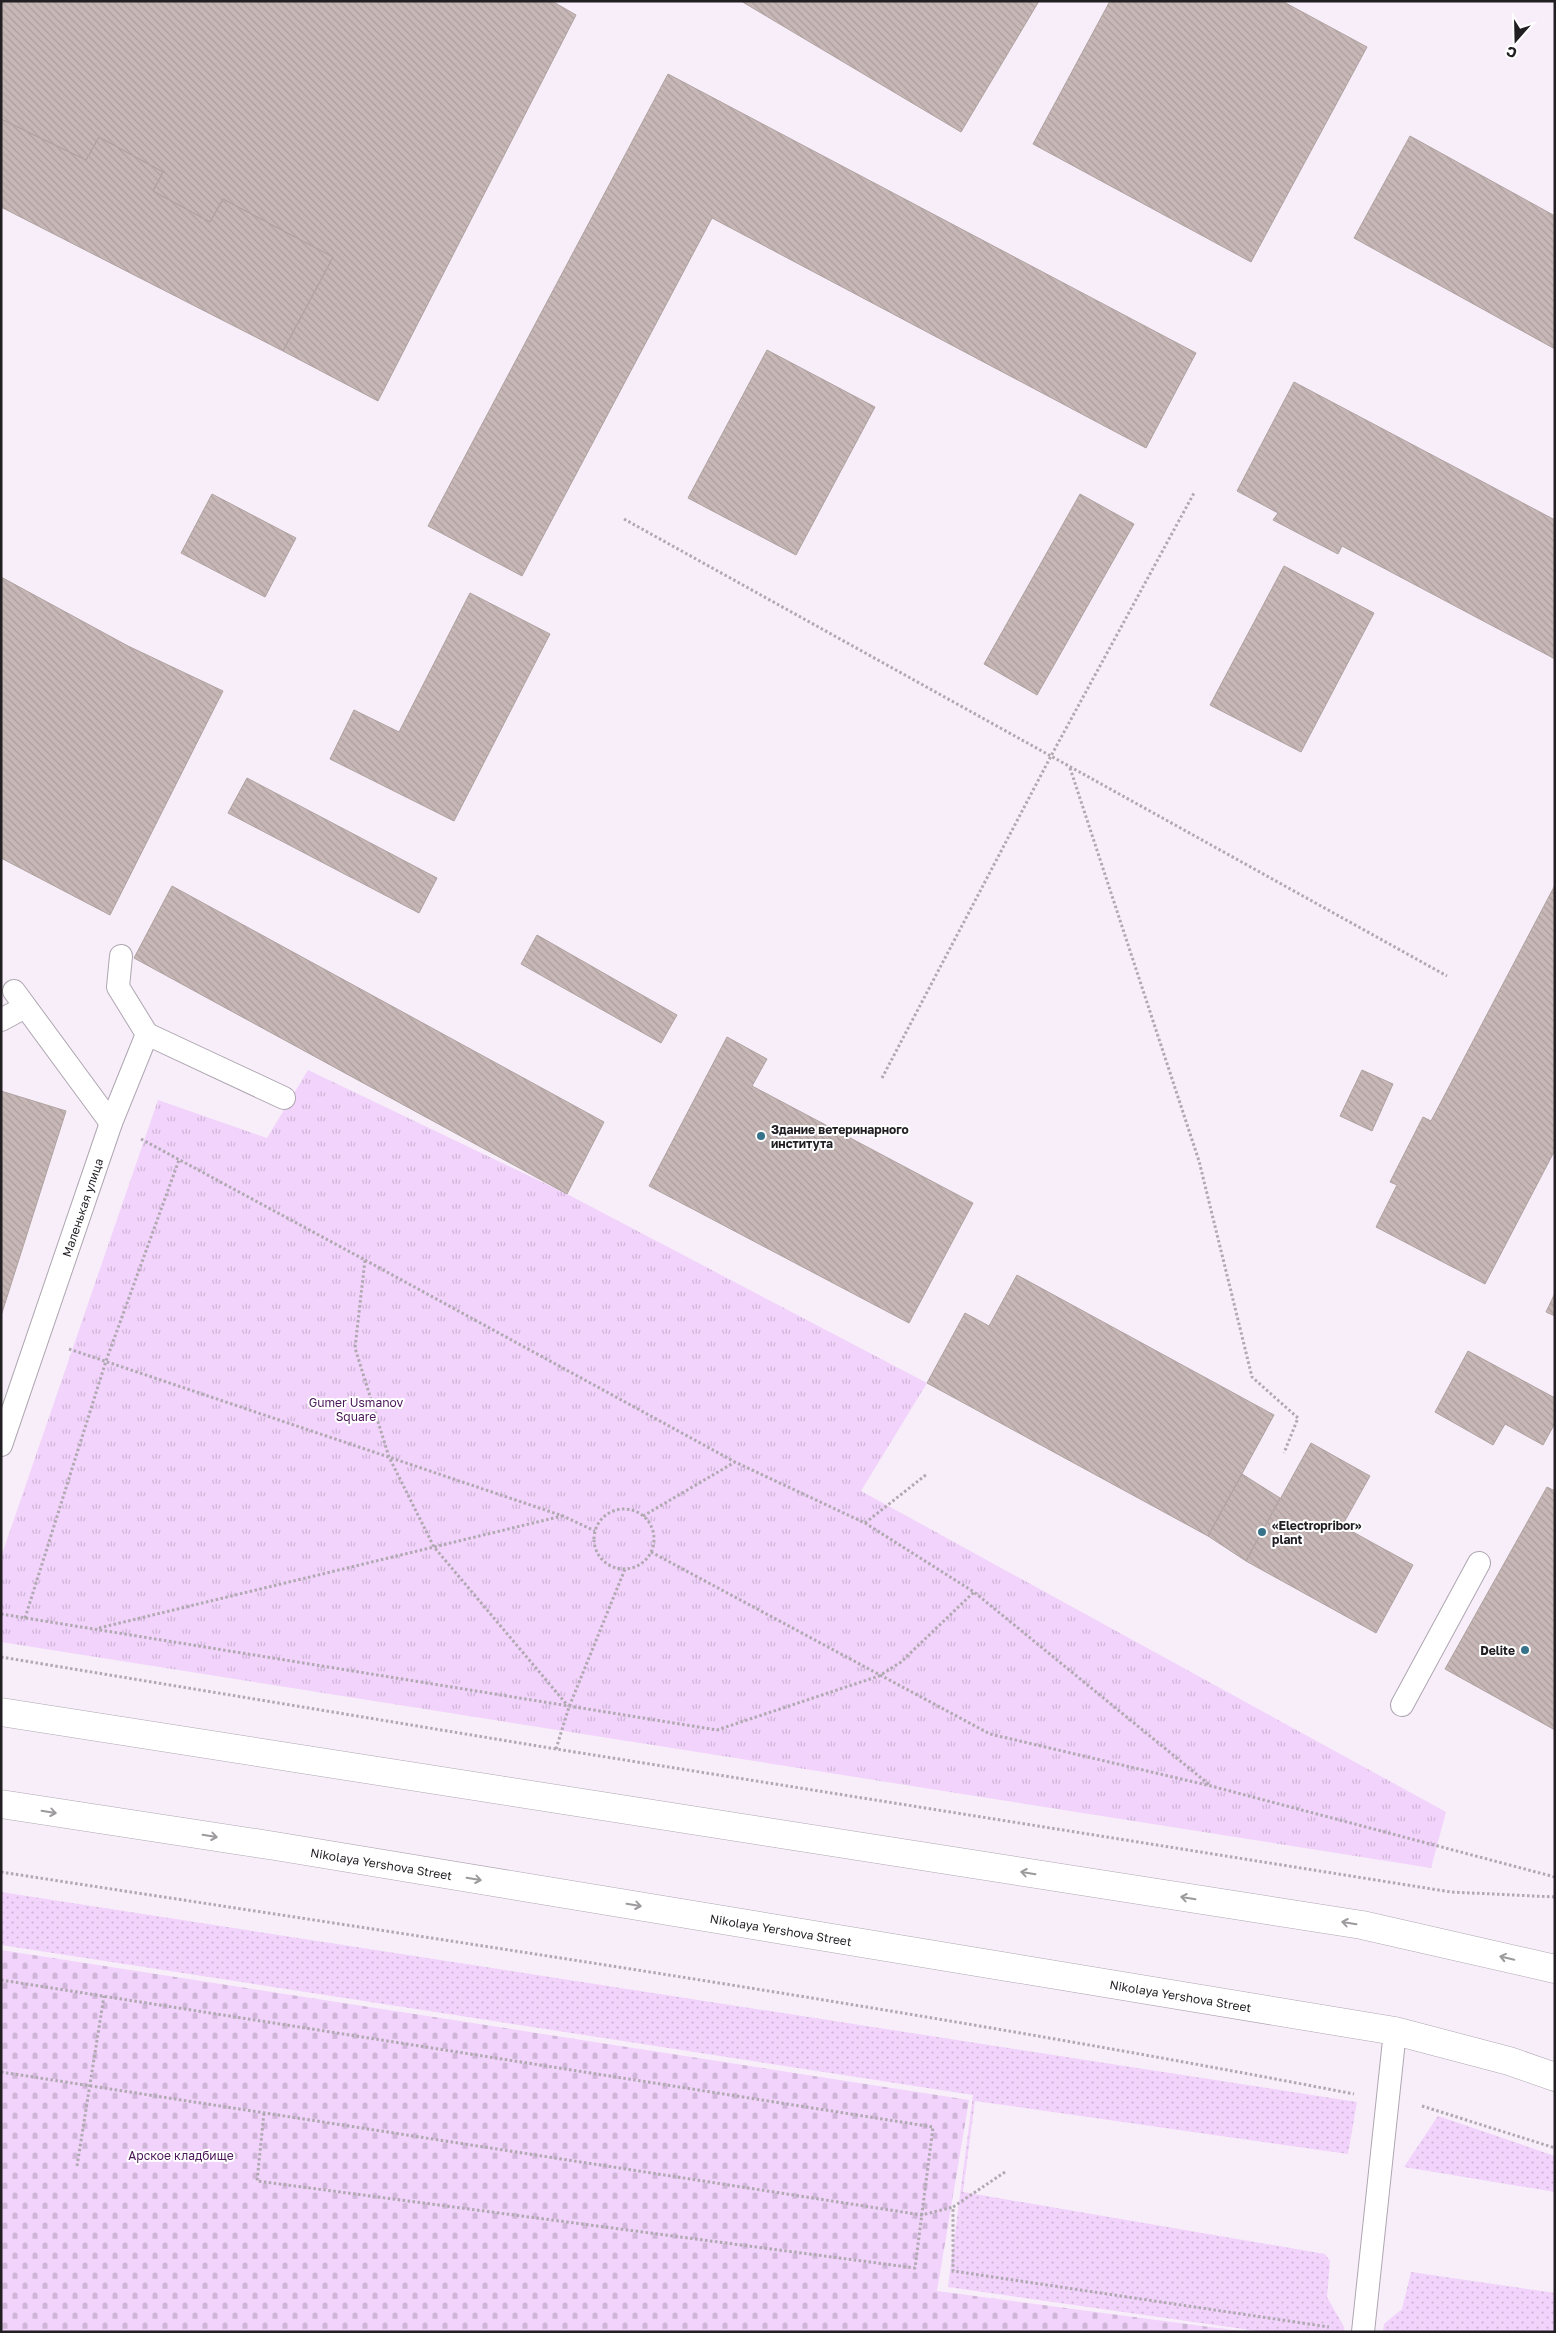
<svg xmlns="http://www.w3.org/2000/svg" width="1556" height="2333" font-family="'Golos Text',sans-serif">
  <defs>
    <pattern id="grass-dots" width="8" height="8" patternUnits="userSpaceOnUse" patternTransform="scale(1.25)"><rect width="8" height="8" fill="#f2d3fb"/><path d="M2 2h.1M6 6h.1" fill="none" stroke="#cfb5d7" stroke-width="1.8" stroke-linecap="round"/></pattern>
    <pattern id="cemetery-stones" width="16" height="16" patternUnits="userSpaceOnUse" patternTransform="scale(1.25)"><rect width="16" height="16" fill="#f2d3fb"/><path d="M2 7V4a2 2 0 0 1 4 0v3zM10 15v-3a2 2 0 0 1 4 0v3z" fill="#cfb5d7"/></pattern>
    <pattern id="park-tufts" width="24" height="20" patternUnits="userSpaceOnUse" patternTransform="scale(1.25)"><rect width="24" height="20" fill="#f2d3fb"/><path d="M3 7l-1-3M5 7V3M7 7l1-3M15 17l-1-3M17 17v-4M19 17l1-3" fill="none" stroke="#cfb5d7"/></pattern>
    <pattern id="building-back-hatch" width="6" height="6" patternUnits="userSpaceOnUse" patternTransform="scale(1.25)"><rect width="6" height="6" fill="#c7b8b7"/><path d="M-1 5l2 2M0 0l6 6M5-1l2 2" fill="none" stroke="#ab9e9d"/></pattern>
  </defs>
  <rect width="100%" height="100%" fill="#f7eef9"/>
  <path fill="url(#grass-dots)" d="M 1,1892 L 1357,2102 L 1348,2154 L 975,2101 L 963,2192 L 1325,2254 L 1330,2261 L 1327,2297 L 1344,2327 L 1344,2332 L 1264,2332 L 948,2287 L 973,2095 L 1,1945 Z
    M 1438,2116 L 1555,2156 L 1555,2192 L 1404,2167 Z
    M 1411,2272 L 1555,2293 L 1555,2332 L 1383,2332 L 1384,2324 L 1402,2309 Z"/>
  <path fill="url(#cemetery-stones)" d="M 1,1950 L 969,2100 L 937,2291 L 1248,2332 L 1,2332 Z"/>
  <path fill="url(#park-tufts)" d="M 308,1070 L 567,1194 L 927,1383 L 861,1491 L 1446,1812 L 1431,1868 L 1,1642 L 1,1557 L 158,1100 L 267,1138 Z"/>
  <path fill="url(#building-back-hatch)" stroke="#b0a2a1" d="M 1,1 L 552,1 L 576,15 L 378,401 L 283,351 L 333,257 L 223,199 L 210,222 L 153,191 L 163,172 L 99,137 L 86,160 L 1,119 Z
    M 741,1 L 1039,1 L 961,132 Z
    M 1110,1 L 1282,1 L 1367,47 L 1251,262 L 1033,144 Z
    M 668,74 L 1196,353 L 1146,448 L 712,218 L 522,576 L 428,526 Z
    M 1,119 L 86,160 L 99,137 L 163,172 L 153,191 L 210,222 L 223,199 L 333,257 L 283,351 L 1,207 Z
    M 1410,136 L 1555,216 L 1555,349 L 1354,238 Z
    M 767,350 L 875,407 L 796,555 L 688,498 Z
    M 1294,382 L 1555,520 L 1555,659 L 1342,546 L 1338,554 L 1273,520 L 1278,513 L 1237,491 Z
    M 212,494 L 296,538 L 265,597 L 181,553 Z
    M 1080,494 L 1134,524 L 1037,695 L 984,664 Z
    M 1284,566 L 1374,613 L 1301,752 L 1210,705 Z
    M 1,577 L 128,646 L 223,691 L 110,915 L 1,858 Z
    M 470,593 L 550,634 L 454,821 L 330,759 L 354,710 L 399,732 Z
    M 247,778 L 437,878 L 419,913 L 228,813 Z
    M 1555,885 L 1555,1150 L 1485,1284 L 1376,1227 L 1397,1185 L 1390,1182 L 1423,1117 L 1431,1121 Z
    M 172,886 L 604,1122 L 567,1194 L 134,958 Z
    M 537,935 L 677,1015 L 661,1043 L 521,964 Z
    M 727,1037 L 767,1059 L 752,1086 L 973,1203 L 909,1323 L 649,1186 Z
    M 1362,1070 L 1393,1084 L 1372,1131 L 1340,1116 Z
    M 1,1091 L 66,1111 L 1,1316 Z
    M 1017,1275 L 1274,1415 L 1208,1536 L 927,1383 L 965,1313 L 989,1326 Z
    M 1555,1293 L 1555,1316 L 1546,1312 Z
    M 1468,1351 L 1555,1398 L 1555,1423 L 1543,1445 L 1505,1424 L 1493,1445 L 1435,1412 Z
    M 1311,1443 L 1370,1476 L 1342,1526 L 1413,1565 L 1376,1633 L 1246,1561 Z
    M 1242,1474 L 1280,1498 L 1246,1561 L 1208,1536 Z
    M 1547,1487 L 1555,1491 L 1555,1730 L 1445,1669 Z"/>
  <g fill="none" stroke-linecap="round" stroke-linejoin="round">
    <defs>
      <g id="lane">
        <path d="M 121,956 L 118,987 L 147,1034"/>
        <path d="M 14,991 L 111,1123"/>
        <path d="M 1,1020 L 25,1007"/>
        <path id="s1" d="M 1,1445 L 111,1123 L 147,1034 L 284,1098"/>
        <path d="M 1402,1705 L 1479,1563"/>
        <path d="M 1363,2332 L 1395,2031"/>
      </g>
      <g id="secondary">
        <path d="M 1,1712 L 1362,1925 L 1555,1969"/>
        <path id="s2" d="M 1,1804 L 275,1846 L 1395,2031 L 1509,2061 L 1555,2077"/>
      </g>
    </defs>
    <use href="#lane" stroke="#aea6b1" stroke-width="24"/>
    <use href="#secondary" stroke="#aea6b1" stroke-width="29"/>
    <path stroke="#b0a9b1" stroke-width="3" stroke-dasharray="2.5 2.5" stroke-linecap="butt" d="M 624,519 L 1447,976
      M 1070,768 L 1199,1161 L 1252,1377 L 1298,1418 L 1284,1453
      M 882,1078 L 1051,756 L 1194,493
      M 141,1139 L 365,1260 L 355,1348 L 389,1457 L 434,1547 L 568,1706
      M 365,1260 L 735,1462 L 865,1523 L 974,1592 L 1211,1786
      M 69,1349 L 563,1516 L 595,1531
      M594 1539a30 30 0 1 1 60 0a30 30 0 1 1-60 0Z
      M 643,1516 L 735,1462
      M 865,1523 L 927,1474
      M 651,1552 L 990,1734 L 1211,1786 L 1555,1877
      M 1,1614 L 717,1730 L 879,1676 L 901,1662 L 974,1592
      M 25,1618 L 106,1361 L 179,1160
      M 99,1628 L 562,1516
      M 1,1657 L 556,1749 L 1451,1892 L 1555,1897
      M 556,1749 L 569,1707 L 625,1569
      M 1,1872 C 453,1942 906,2007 1354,2094
      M 1,1980 L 933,2127 L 915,2268 L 257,2181 L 264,2113
      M 1,2072 L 922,2215 L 953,2207
      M 1422,2106 L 1555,2148
      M 77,2166 L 104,1996
      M 1005,2172 L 953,2207 L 953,2271 L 1329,2327"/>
    <use href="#lane" stroke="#fff" stroke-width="22"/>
    <use href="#secondary" stroke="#fff" stroke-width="28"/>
  </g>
  <defs><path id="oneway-shaft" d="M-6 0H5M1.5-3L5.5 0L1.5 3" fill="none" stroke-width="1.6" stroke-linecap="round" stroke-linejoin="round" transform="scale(1.25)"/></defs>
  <g stroke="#9c9a9c">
    <use href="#oneway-shaft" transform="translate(49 1812) rotate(9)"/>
    <use href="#oneway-shaft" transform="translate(210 1836) rotate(9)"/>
    <use href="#oneway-shaft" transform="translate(1028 1873) rotate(-171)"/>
    <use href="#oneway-shaft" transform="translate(474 1879) rotate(9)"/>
    <use href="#oneway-shaft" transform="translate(1188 1898) rotate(-171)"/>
    <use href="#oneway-shaft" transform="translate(634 1905) rotate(9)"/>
    <use href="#oneway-shaft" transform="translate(1349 1923) rotate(-171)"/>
    <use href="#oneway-shaft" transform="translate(1507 1958) rotate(-167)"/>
  </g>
  <g fill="#367289" stroke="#fff" stroke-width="2">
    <circle cx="761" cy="1136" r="5"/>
    <circle cx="1262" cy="1532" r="5"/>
    <circle cx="1525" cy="1650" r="5"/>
  </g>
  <g text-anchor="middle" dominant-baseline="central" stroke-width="4" stroke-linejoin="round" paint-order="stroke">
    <g font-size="12" font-weight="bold" fill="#221f23" stroke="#fff" text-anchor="start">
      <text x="771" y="1129">Здание ветеринарного<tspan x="771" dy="14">института</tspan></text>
      <text x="1272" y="1525">«Electropribor»<tspan x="1272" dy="14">plant</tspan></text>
      <text x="1515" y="1650" text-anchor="end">Delite</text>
    </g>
    <g font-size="12" fill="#221f23" stroke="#fff">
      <text stroke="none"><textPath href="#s1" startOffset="251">Маленькая улица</textPath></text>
      <text stroke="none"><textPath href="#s2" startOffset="385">Nikolaya Yershova Street</textPath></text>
      <text stroke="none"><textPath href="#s2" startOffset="790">Nikolaya Yershova Street</textPath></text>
      <text stroke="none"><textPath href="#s2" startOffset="1195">Nikolaya Yershova Street</textPath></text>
    </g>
    <g font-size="12" fill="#4a1758" stroke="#fff">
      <text x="356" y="1402">Gumer Usmanov<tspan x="356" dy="14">Square</tspan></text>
      <text x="181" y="2155">Арское кладбище</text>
    </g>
  </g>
  <rect width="1556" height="2333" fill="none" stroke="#221f23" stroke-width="5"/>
  <g transform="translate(1516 40) rotate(200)" stroke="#ffffff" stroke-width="4" paint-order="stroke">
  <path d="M0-4L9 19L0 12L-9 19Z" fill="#221f23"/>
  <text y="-8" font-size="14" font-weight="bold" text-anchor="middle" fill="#221f23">С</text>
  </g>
</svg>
